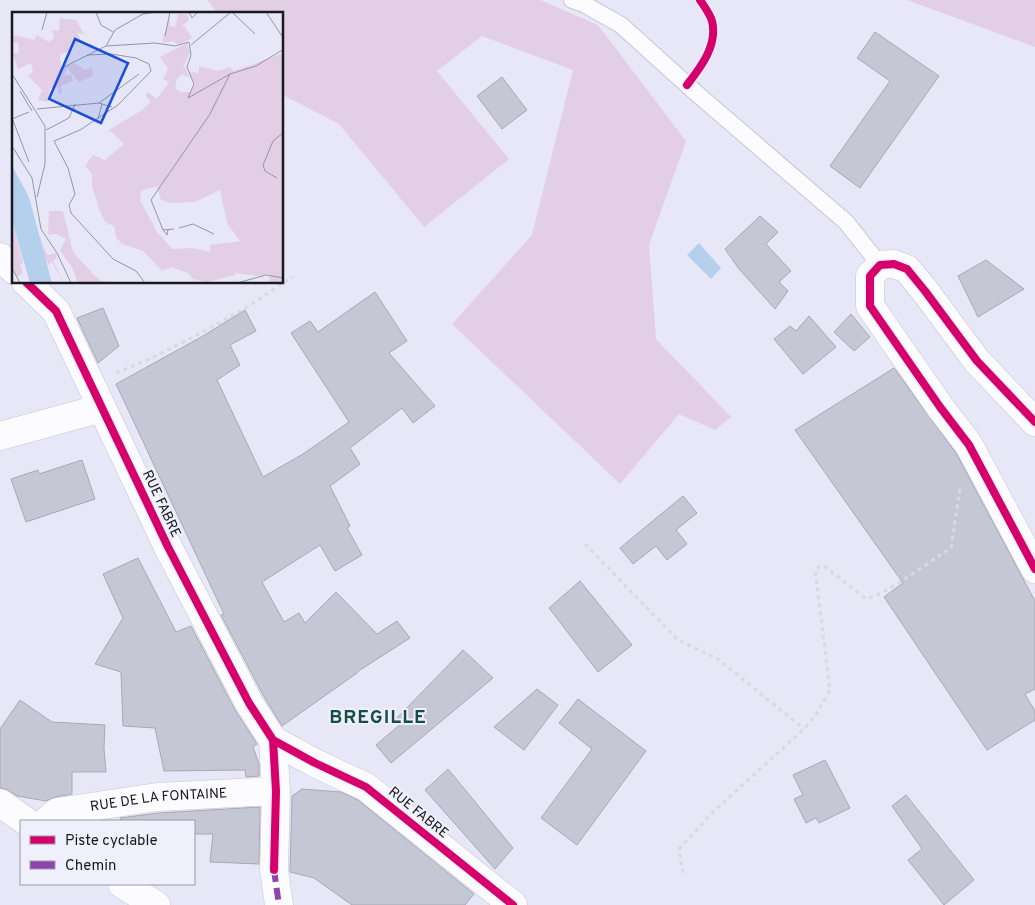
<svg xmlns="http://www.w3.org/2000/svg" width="1035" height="905" font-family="Overpass,sans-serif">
  <rect width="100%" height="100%" fill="#e8e7f7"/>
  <path fill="#e2cfe6" d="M 207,0 L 540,0 L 598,25 L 686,141 L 649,245 L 656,339 L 731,417 L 715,430 L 679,414 L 620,484 L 452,324 L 532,235 L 573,70 L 482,36 L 437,71 L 509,159 L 424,227 L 339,124 L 283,95 L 282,14 L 218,14 Z
    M 907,0 L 1035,0 L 1035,47 Z"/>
  <path fill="#b5d0ec" d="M 699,243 L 721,268 L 711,279 L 687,255 Z"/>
  <path fill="#c5c8d4" stroke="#a7a8b4" d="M 875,32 L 939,76 L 860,188 L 830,166 L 890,81 L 857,58 Z
    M 502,77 L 527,110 L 502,129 L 477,96 Z
    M 760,216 L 778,232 L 766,244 L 791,271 L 779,282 L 788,291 L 775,309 L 739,269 L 725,249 Z
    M 986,260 L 1024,289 L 978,317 L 958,276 Z
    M 375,292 L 407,341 L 389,353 L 435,406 L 413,423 L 402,408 L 350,448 L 360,464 L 330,486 L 350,526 L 347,528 L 362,555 L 335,571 L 320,545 L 262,582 L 284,622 L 299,613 L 305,623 L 336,592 L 377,634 L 397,621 L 410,638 L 357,672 L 357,673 L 282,726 L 263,695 L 221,615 L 224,614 L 116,384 L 203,336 L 245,310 L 256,331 L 230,345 L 240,365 L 217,380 L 263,477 L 303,454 L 349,422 L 291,333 L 310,321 L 318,332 Z
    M 103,308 L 119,346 L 98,363 L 77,318 Z
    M 851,314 L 870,337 L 854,351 L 834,332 Z
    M 809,316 L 836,347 L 803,374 L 774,339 L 790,326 L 796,331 Z
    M 894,368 L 956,453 L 1035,601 L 1035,689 L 1025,694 L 1035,711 L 1035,720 L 987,750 L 884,597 L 903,583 L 795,430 Z
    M 82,460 L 95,499 L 26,522 L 11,479 L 38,470 L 39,474 Z
    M 683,496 L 697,513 L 676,530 L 687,544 L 667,560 L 656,546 L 633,564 L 620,548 Z
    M 138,558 L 176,632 L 191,626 L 235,710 L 257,744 L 253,747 L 259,764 L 259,776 L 246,777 L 245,770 L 164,771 L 155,728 L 123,726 L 121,672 L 95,664 L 123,618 L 103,574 Z
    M 580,581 L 632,645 L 598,672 L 549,608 Z
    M 463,650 L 493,678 L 391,763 L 376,745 L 402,723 L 397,718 Z
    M 537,689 L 558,705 L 524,750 L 494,727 Z
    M 578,699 L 646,751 L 577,845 L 541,818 L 592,749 L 559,723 Z
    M 20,700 L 52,722 L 105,725 L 104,748 L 106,772 L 72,772 L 72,794 L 55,797 L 46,801 L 17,796 L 8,790 L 0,788 L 0,729 Z
    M 825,760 L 850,808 L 819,823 L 816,818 L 806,823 L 794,799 L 803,795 L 793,775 Z
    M 448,769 L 513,848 L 495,869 L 425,790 Z
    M 302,789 L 341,792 L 358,800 L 474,894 L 465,905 L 352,905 L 314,878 L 290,872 L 292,796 Z
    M 906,795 L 974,880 L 944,905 L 908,860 L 922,849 L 892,806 Z
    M 260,807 L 259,864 L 210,862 L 213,834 L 194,834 L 194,821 L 121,821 L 120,818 L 159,813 Z"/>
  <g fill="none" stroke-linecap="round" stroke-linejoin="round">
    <defs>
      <path id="lane" d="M 572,0 L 584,4 L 621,25 L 695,92 L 846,222 L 880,265"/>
      <g id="street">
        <path d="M 0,257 L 14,270"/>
        <path d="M 26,282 L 56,311 L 168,547 L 249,703 L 273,740 L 276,791 L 274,870 L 279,905"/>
        <path d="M 1035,422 L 977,361 L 925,291 L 907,269 L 894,264 L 880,265 L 870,276 L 870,306 L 940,407 L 969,445 L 1035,569"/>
        <path d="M 0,436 L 102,408"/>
        <path d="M 273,740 L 315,763 L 366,787 L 513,905"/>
        <path d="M 0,803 L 26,821"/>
        <path id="s1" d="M 47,821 L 57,812 L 157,797 L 276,791"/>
        <path d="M 122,884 L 156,905"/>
      </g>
    </defs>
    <use href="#lane" stroke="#c6c5d1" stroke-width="18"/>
    <use href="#street" stroke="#c6c5d1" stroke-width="29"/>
    <path stroke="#d9d9de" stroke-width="3" stroke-dasharray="4 4" stroke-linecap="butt" d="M 116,373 C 162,355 205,331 247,307 C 263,297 277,286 293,277
      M 585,544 L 678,640 L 718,659 L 804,729
      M 683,873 L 679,849 L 712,813 L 804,729 L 817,713 L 830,690 L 815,570 L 819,567 L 824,566 L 865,598 C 877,601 936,557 951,548 L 960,488"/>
    <use href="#lane" stroke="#fcfbfe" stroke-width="16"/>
    <use href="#street" stroke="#fcfbfe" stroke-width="28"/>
    <path stroke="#8e44ad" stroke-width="6" stroke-dasharray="12 6" stroke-linecap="butt" d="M 274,870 L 279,905"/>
    <defs>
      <path id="cycleway" d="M 687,85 C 701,67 718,45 712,21 C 710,14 704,6 700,0
        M 26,282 L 56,311 L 168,547 L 249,703 L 273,740 L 276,791 L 274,870
        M 1035,422 L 977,361 L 925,291 L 907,269 L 894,264 L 880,265 L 870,276 L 870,306 L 940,407 L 969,445 L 1035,569
        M 273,740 L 315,763 L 366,787 L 513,905"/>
    </defs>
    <use href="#cycleway" stroke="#f0f0fc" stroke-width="11"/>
    <use href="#cycleway" stroke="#d6006c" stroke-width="8"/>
  </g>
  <g text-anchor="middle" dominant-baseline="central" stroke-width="4" stroke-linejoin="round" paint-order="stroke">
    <g font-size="14" fill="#1a1923" stroke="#f0f0fc">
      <text transform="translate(161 504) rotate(65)">RUE FABRE</text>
      <text stroke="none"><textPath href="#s1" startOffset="116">RUE DE LA FONTAINE</textPath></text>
      <text transform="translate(418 813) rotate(39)">RUE FABRE</text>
    </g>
    <g font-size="19" font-weight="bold" letter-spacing="1" fill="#154e45" stroke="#f0f0fc">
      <text x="378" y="718">BREGILLE</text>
    </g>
  </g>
  <g transform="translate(12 12)">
    <rect width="271" height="271" fill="#e8e7f7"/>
    <path d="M 166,2 L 175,2 L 177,8 L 171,13 L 170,18 L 172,14 L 180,26 L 167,33 L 160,29 L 153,31 L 150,29 L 158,6 L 158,14 L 163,15 ZM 48,6 L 64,8 L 72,22 L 65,21 L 68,26 L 54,41 L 48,42 L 49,56 L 63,51 L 73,58 L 80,56 L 81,64 L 67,70 L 55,56 L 52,64 L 59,62 L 61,69 L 49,74 L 50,81 L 47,82 L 45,75 L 38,76 L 35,90 L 26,88 L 30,78 L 16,64 L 21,60 L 19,51 L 6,57 L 1,42 L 7,40 L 6,31 L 0,30 L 2,23 L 22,28 L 25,23 L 37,30 L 42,26 L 40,18 L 47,19 ZM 175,31 L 178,40 L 171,56 L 173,55 L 178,66 L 170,62 L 165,67 L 163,76 L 169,80 L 179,80 L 183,72 L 177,60 L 187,61 L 187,54 L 206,59 L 218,55 L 222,59 L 272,41 L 271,271 L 257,271 L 257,262 L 246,264 L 223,261 L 223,263 L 195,270 L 181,267 L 176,261 L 159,255 L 150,259 L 131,239 L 110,232 L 104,225 L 102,214 L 93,210 L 87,197 L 80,173 L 80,162 L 73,154 L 81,143 L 93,148 L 112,132 L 97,118 L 130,98 L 139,90 L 133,83 L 136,80 L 145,87 L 157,70 L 151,67 L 156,57 L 148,45 ZM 145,174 L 149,188 L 160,191 L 183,190 L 208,178 L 215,211 L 228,229 L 198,233 L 198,240 L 181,236 L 160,237 L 145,220 L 128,188 L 129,179 ZM 37,199 L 51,199 L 61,240 L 83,264 L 89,269 L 110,271 L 66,271 L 60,255 L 48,239 L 54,227 L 44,222 L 36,223 ZM 0,209 L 11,251 L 8,253 L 11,261 L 5,265 L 0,253 ZM 26,220 L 35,243 L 44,241 L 45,246 L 41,249 L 52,271 L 39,249 L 38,253 L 34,249 Z" fill="#e2cfe6" fill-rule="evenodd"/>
    <path d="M 0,154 L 17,185 L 40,271 L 18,271 L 0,209 Z" fill="#b5d0ec"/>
    <path fill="none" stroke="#9695a2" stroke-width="1" d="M 84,0 L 89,13 L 101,20M 177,0 L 180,6 L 186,0M 220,0 L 243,22M 254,0 L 272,27M 30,18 L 35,0M 153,24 L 158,0M 179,33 L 219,0M 94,34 L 103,18 L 131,2 L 144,0M 50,56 L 94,34 L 143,31 L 163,34 L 177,30M 0,62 L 33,114 L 33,152 L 25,185M 218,62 L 244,54 L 272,37M 8,79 L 20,99M 87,91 L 127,62M 25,97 L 87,91 L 100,95M 0,106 L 17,150M 0,107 L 17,100M 86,107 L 90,92M 34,118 L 57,106 L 63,92M 42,129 L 68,118 L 106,93 L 139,59 L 137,52 L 124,46 L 99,42 L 75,43M 42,129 L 56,156 L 63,182 L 57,193 L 59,201 L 101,247 L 124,259 L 133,271M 0,134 L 20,166 L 29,217 L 45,241 L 59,271M 265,166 L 253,159 L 251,153 L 261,129 L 272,120M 167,216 L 181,212 L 202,222M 151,218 L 139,188 L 198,102 L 218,62 L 176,86 L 182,72 L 175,55 L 179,43 L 177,30M 156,218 L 155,223 L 151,218 L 162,217M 0,256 L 8,271M 225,271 L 254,263 L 272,266"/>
    <path fill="#1d4ed8" fill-opacity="0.15" stroke="#1d4ed8" stroke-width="2.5" d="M 63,27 L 116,51 L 89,111 L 37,87 Z"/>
    <rect width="271" height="271" fill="none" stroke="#1a1923" stroke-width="2.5"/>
  </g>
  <rect x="20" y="820" width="175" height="65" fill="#f0f0fc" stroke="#9a9aa5"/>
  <rect x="30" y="836" width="25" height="8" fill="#d6006c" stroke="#9a9aa5"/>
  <text x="65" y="845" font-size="15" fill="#1a1923">Piste cyclable</text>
  <rect x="30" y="861" width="25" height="8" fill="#8e44ad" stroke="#9a9aa5"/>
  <text x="65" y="870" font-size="15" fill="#1a1923">Chemin</text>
</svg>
